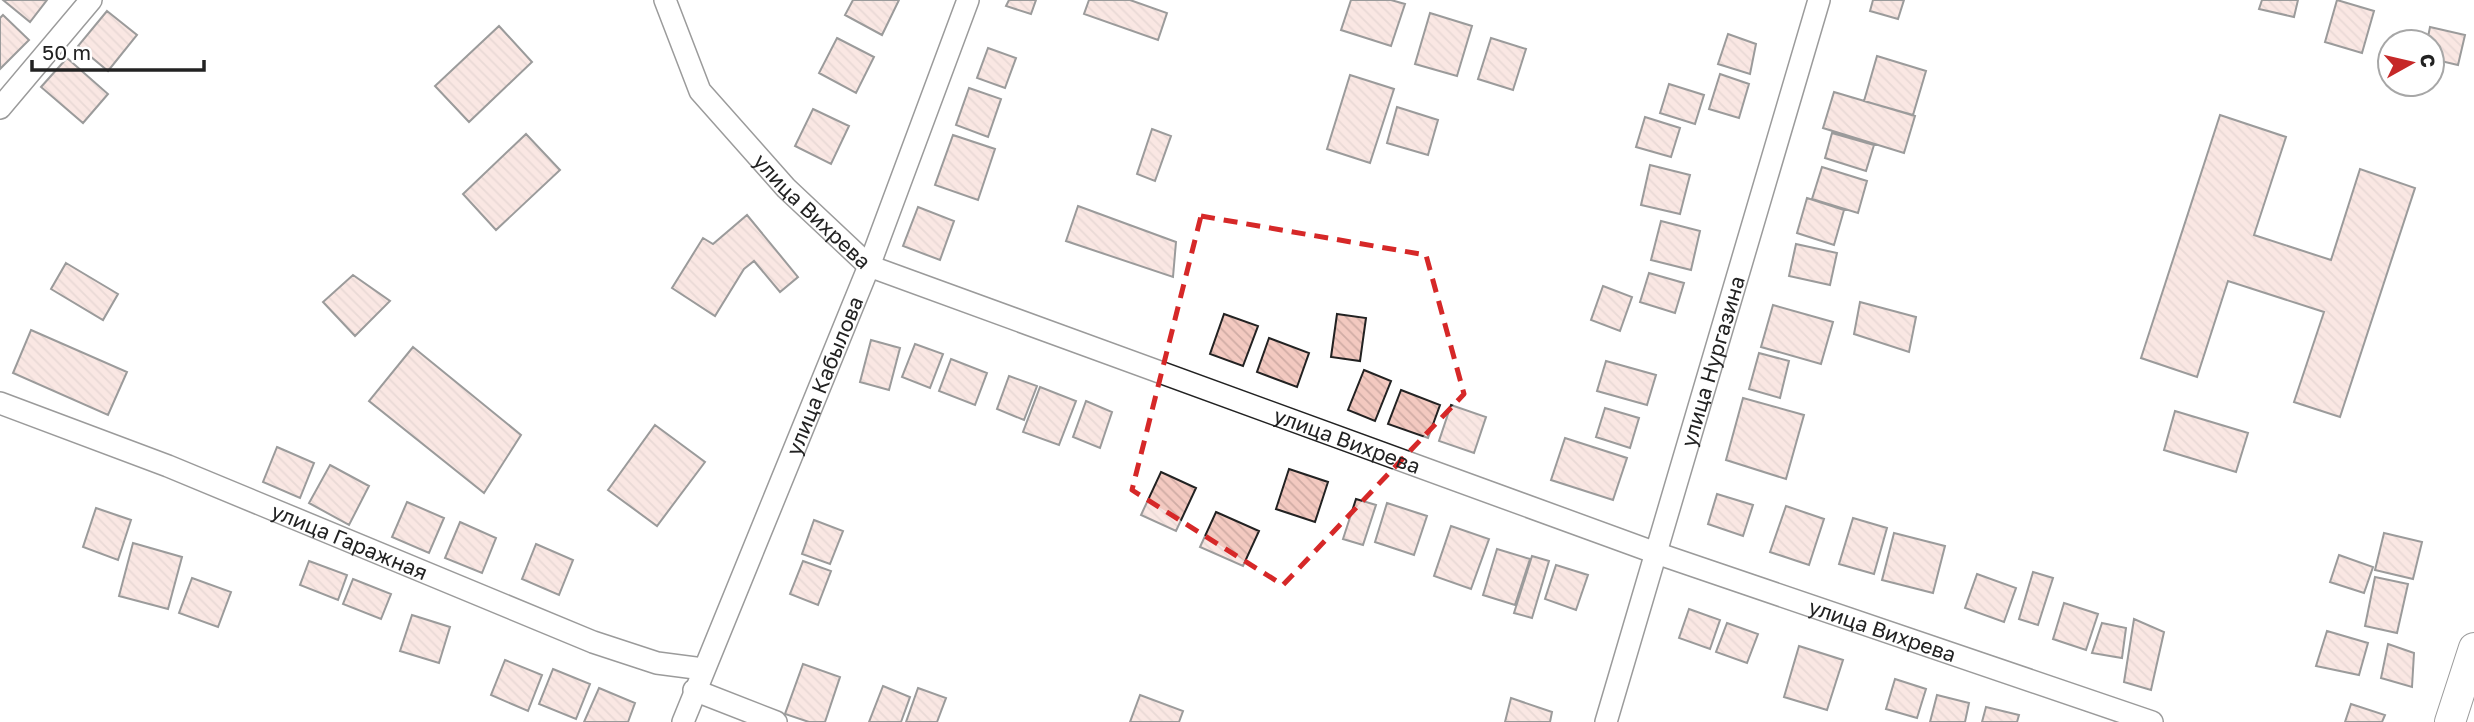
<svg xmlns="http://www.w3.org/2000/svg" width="2474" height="722" font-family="'Golos Text',sans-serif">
  <defs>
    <pattern id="building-back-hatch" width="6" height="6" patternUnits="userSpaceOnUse" patternTransform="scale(1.75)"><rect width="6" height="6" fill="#f3c9c0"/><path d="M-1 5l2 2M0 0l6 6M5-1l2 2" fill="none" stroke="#d0aca5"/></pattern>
  </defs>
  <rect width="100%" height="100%" fill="#fff"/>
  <path fill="url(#building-back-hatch)" stroke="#222" stroke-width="2" d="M 3,0 L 47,0 L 30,22 Z
    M 853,0 L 899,0 L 882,35 L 845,15 Z
    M 1009,0 L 1036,0 L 1031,14 L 1006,6 Z
    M 1089,0 L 1130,0 L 1167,13 L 1158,40 L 1084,14 Z
    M 1351,0 L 1391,0 L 1405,4 L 1391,46 L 1341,30 Z
    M 1873,0 L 1904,0 L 1898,19 L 1870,11 Z
    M 2262,0 L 2298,0 L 2294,17 L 2259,9 Z
    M 2337,0 L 2374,11 L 2362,53 L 2325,42 Z
    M 107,11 L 137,35 L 108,71 L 78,46 Z
    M 1430,13 L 1472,26 L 1457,76 L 1415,64 Z
    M 3,15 L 29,40 L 0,69 L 0,18 Z
    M 499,26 L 532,62 L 469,122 L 435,86 Z
    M 2430,27 L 2465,35 L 2458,65 L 2432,59 L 2432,42 L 2427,42 Z
    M 1728,34 L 1756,44 L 1750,74 L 1718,64 Z
    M 837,38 L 874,57 L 856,93 L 819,73 Z
    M 1491,38 L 1526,49 L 1513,90 L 1478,79 Z
    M 988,48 L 1016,58 L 1005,88 L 977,78 Z
    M 1877,56 L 1926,71 L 1913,115 L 1864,101 Z
    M 67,58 L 108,94 L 83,123 L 41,87 Z
    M 1720,74 L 1749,84 L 1739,118 L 1709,109 Z
    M 1350,75 L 1394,89 L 1370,163 L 1327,149 Z
    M 1669,84 L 1704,95 L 1695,124 L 1660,113 Z
    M 969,88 L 1001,99 L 988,137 L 956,125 Z
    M 1834,92 L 1915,116 L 1904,153 L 1823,128 Z
    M 1397,107 L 1438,120 L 1428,155 L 1387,143 Z
    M 813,109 L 849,126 L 831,164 L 795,146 Z
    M 2220,115 L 2286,137 L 2254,235 L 2331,260 L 2360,169 L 2415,188 L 2340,417 L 2294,402 L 2324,312 L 2228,281 L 2197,377 L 2141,358 Z
    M 1645,117 L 1680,128 L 1671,157 L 1636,147 Z
    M 1152,129 L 1171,136 L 1155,181 L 1137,174 Z
    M 1832,133 L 1874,145 L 1866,171 L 1825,158 Z
    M 526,134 L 560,170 L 496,230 L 463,194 Z
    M 953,135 L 995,149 L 978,200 L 935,185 Z
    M 1650,165 L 1690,175 L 1680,214 L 1641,205 Z
    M 1822,167 L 1867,181 L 1858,213 L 1812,199 Z
    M 1807,198 L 1844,210 L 1834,245 L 1797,233 Z
    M 1078,206 L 1176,242 L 1173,277 L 1066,241 Z
    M 918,207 L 954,221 L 940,260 L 903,246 Z
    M 747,215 L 798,277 L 780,292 L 754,261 L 744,269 L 715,316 L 672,288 L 703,238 L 713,244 Z
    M 1661,221 L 1700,231 L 1691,270 L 1651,260 Z
    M 1796,244 L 1837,253 L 1830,285 L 1789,276 Z
    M 66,263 L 118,294 L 103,320 L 51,289 Z
    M 1649,273 L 1684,283 L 1675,313 L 1640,302 Z
    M 353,275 L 390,301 L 355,336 L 323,302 Z
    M 1603,286 L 1632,297 L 1620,331 L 1591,320 Z
    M 1860,302 L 1916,317 L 1909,352 L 1854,334 Z
    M 1773,305 L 1833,322 L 1821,364 L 1761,347 Z
    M 1224,314 L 1258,326 L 1243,366 L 1210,354 Z
    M 1337,314 L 1366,318 L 1360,361 L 1331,357 Z
    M 31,330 L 127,372 L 108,415 L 13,373 Z
    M 1269,338 L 1309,353 L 1297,387 L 1257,372 Z
    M 871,340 L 900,348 L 889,390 L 860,382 Z
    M 915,344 L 943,354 L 930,388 L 902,377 Z
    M 413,347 L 521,435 L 484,493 L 369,401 Z
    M 1759,353 L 1789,361 L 1780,398 L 1749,389 Z
    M 951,359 L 987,373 L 975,405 L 939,391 Z
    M 1606,361 L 1656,375 L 1647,405 L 1597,391 Z
    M 1364,370 L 1391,381 L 1375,421 L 1348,410 Z
    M 1009,376 L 1037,386 L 1024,420 L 997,409 Z
    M 1040,387 L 1076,401 L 1059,445 L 1023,432 Z
    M 1401,390 L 1440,405 L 1428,438 L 1388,424 Z
    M 1743,398 L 1804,415 L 1786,479 L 1726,460 Z
    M 1086,401 L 1112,412 L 1100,448 L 1073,437 Z
    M 1451,405 L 1486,417 L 1474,453 L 1439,441 Z
    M 1605,408 L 1639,418 L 1630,448 L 1596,437 Z
    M 2175,411 L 2248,433 L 2236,472 L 2164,450 Z
    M 655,425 L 705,462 L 657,526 L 608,490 Z
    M 1565,438 L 1627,458 L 1613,500 L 1551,480 Z
    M 277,447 L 314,463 L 300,498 L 263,482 Z
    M 330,465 L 369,486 L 349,525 L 309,503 Z
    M 1289,469 L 1328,482 L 1315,522 L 1276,509 Z
    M 1161,472 L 1196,488 L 1176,531 L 1141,515 Z
    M 1717,494 L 1753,505 L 1743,536 L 1708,524 Z
    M 1356,499 L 1376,505 L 1363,545 L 1343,539 Z
    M 407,502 L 444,518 L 429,553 L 392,537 Z
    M 1387,503 L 1427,516 L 1414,555 L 1375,542 Z
    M 1786,506 L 1824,519 L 1809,565 L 1770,552 Z
    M 96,508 L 131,520 L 118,560 L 83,547 Z
    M 1216,512 L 1259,531 L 1243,566 L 1200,547 Z
    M 1853,518 L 1887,528 L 1874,574 L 1839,564 Z
    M 814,520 L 843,531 L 830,564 L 802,554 Z
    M 460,522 L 496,538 L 482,573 L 445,558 Z
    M 1451,526 L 1489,539 L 1471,589 L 1434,576 Z
    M 1894,533 L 1945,546 L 1933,593 L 1882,580 Z
    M 2384,533 L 2422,542 L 2413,579 L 2375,570 Z
    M 133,543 L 182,557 L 168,609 L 119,596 Z
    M 536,544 L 573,560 L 559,595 L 522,579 Z
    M 1497,549 L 1530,559 L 1515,605 L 1483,595 Z
    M 2339,555 L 2373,567 L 2364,593 L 2330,582 Z
    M 1532,556 L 1549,561 L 1532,618 L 1514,613 Z
    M 309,561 L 347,575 L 338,600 L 300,585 Z
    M 803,561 L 831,571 L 818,605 L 790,594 Z
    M 1556,565 L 1588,575 L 1576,610 L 1545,599 Z
    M 2033,572 L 2053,578 L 2038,625 L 2019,619 Z
    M 1977,574 L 2016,588 L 2004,622 L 1965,608 Z
    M 2375,577 L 2408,584 L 2397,633 L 2365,626 Z
    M 192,578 L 231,592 L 218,627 L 179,613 Z
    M 353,579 L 391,594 L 381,619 L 343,604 Z
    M 2064,603 L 2098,614 L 2086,650 L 2053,639 Z
    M 1689,609 L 1720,620 L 1710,649 L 1679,638 Z
    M 412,615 L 450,627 L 439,663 L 400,651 Z
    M 2134,619 L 2164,632 L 2151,690 L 2124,682 Z
    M 1727,623 L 1758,634 L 1747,663 L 1716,652 Z
    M 2102,623 L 2126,628 L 2122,658 L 2092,653 Z
    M 2327,631 L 2368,643 L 2359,675 L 2316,666 Z
    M 2388,644 L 2414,653 L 2412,687 L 2381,678 Z
    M 1799,646 L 1843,660 L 1827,710 L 1784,697 Z
    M 505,660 L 542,675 L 528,711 L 491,695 Z
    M 803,664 L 840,677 L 825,722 L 809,722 L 785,714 Z
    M 553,669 L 590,684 L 576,719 L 539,704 Z
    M 1895,679 L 1926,689 L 1917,718 L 1886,709 Z
    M 883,686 L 910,697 L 901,722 L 869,722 Z
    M 599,688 L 635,703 L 628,722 L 584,722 Z
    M 918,688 L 946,698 L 937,722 L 906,722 Z
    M 1140,695 L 1183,711 L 1179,722 L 1130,722 Z
    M 1937,695 L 1969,703 L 1965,722 L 1930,722 Z
    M 1511,698 L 1552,712 L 1550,722 L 1505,722 Z
    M 2351,704 L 2385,715 L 2382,722 L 2345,722 Z
    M 1986,707 L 2019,715 L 2017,722 L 1982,722 Z"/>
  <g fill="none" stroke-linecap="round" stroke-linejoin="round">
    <defs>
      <g id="minor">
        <path id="s1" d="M 665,0 L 700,91 L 786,188 L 869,266 L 1656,553 L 2152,722"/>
        <path d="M 0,108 L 91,0"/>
        <path id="s2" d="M 0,403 L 168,466 L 593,642 L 657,663 L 703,669"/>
        <path d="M 694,690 L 776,722"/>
        <path id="s3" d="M 683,722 L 869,266 L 968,0"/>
        <path id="s4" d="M 1606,722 L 1819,0"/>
      </g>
      <path id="secondary" d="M 2450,722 L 2474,648"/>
    </defs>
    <use href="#minor" stroke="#222" stroke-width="24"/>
    <use href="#secondary" stroke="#222" stroke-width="32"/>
    <use href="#minor" stroke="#fff" stroke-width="21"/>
    <use href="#secondary" stroke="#fff" stroke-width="30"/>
  </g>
  <path d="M0 0H2474V722H0ZM 1201,216 L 1426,255 L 1464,394 L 1283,585 L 1132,490 Z" fill="#fff" fill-opacity=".55" fill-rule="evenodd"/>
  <path fill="none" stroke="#d62828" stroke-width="5" stroke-dasharray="14 9" stroke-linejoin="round" d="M 1201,216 L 1426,255 L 1464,394 L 1283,585 L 1132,490 Z"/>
  <g text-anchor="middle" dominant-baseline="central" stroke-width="5" stroke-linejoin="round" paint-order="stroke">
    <g font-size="21" fill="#222" stroke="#fff">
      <text stroke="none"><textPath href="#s1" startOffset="262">улица Вихрева</textPath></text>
      <text stroke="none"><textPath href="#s4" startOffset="376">улица Нургазина</textPath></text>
      <text stroke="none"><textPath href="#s3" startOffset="374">улица Кабылова</textPath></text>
      <text stroke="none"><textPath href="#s1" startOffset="850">улица Вихрева</textPath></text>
      <text stroke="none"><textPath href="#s2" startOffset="376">улица Гаражная</textPath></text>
      <text stroke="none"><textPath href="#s1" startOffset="1418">улица Вихрева</textPath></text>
    </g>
  </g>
  <g transform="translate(2411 63) rotate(82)"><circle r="33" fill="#ffffff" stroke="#a7a7a7" stroke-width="2"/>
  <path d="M0-5L12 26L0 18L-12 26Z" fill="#c62828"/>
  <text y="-10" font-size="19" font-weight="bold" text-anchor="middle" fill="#222222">С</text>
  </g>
  <path d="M32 60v10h172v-10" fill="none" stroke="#222222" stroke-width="3.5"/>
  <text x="42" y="60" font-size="21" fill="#222222" stroke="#ffffff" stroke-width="5" paint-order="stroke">50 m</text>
</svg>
